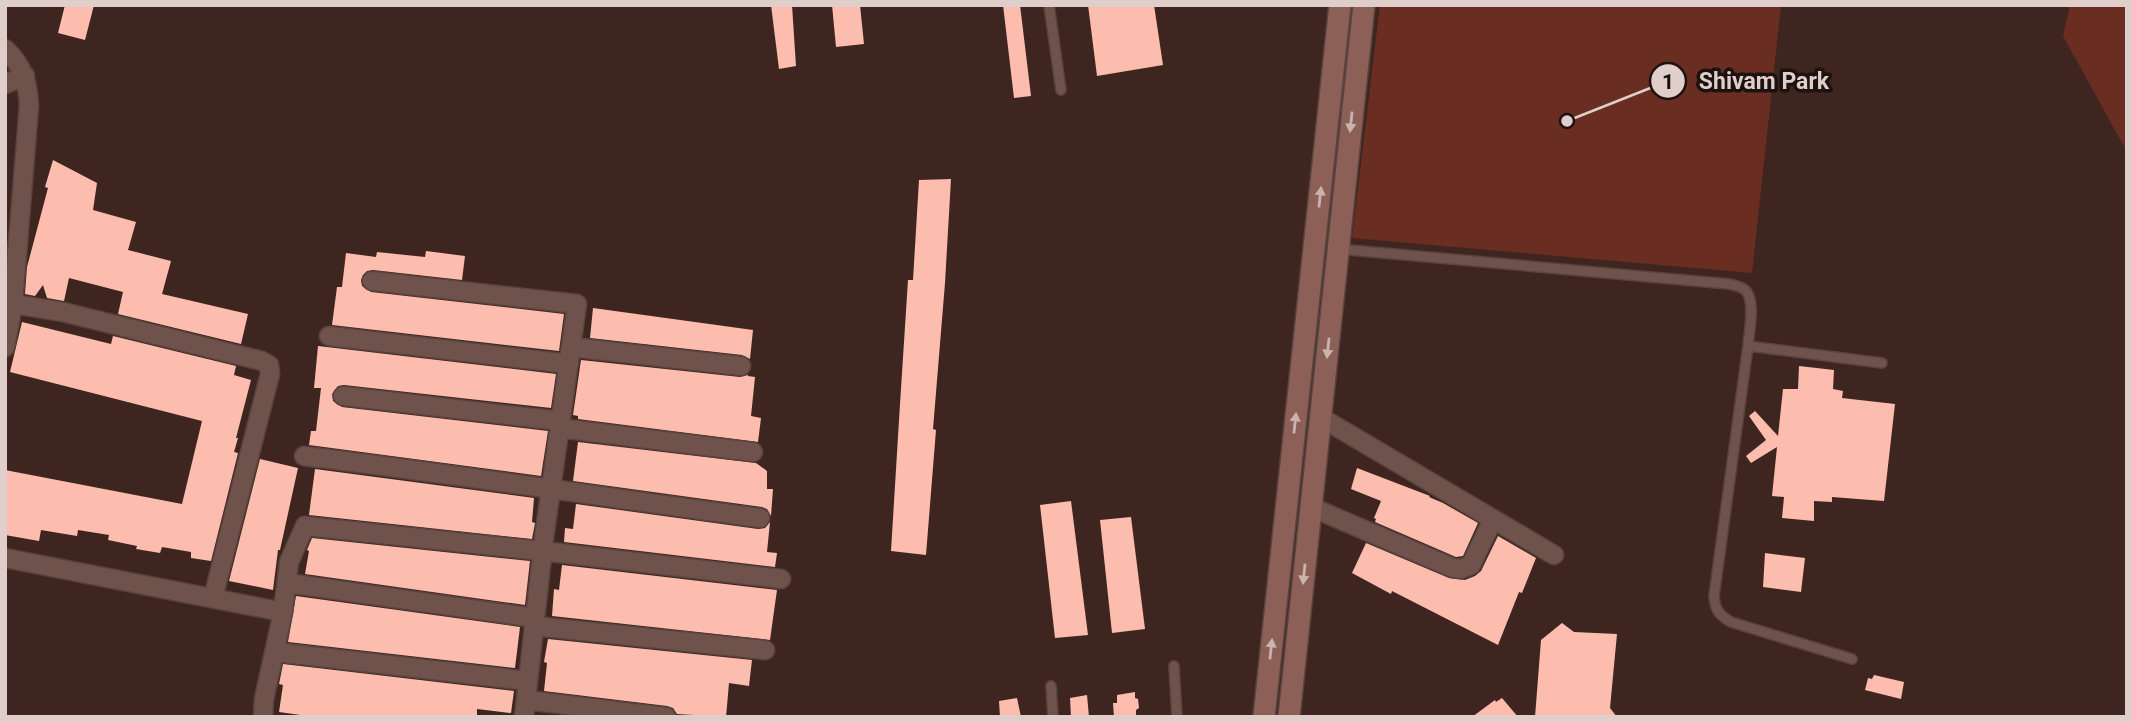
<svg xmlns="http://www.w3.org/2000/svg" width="2132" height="722" font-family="Roboto,sans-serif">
  <rect width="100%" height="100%" fill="#3f251f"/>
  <path fill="#692d22" d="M 1380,5 L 1781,5 L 1752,273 L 1352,238 Z
    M 2070,5 L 2127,5 L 2127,152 L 2063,36 Z"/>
  <path fill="#fcbdaf" d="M 65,5 L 94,5 L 85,40 L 58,33 Z
    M 771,5 L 792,5 L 796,66 L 779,69 Z
    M 832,5 L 860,5 L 864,44 L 836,47 Z
    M 1003,5 L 1020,5 L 1031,96 L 1014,98 Z
    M 1088,5 L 1154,5 L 1163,65 L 1097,76 Z
    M 53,160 L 97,183 L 93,210 L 136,222 L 128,250 L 171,261 L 162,294 L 248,314 L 241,344 L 118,314 L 123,292 L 69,278 L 64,301 L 47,298 L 43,285 L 35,296 L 25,294 L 27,267 L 48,188 L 45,187 Z
    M 951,179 L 945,283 L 933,429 L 936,430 L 926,555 L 891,551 L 900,404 L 908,280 L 913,280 L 919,180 Z
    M 426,251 L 465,256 L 462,280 L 373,270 L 367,271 L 363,275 L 361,280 L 362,286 L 371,292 L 564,314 L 559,351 L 332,325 L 337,287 L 342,287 L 346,253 L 376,257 L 377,252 L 425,257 Z
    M 593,308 L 753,330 L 750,359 L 742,355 L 590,338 Z
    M 22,322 L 111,344 L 113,336 L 236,366 L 234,375 L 251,380 L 236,438 L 238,438 L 234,452 L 238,453 L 211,561 L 191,558 L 191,552 L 162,547 L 160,553 L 136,549 L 137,546 L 108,540 L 109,535 L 78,530 L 77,536 L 41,530 L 39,541 L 5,535 L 5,470 L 182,504 L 202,421 L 10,372 Z
    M 318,346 L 556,374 L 551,408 L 344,385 L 338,386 L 332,394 L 333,401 L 342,407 L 548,431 L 541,476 L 309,445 L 311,431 L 316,431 L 321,388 L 314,388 Z
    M 581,360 L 740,377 L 748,375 L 748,376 L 755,377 L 751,416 L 761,418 L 758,442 L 578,419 L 578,416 L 573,415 Z
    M 1799,366 L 1834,370 L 1833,389 L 1843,391 L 1842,398 L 1895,404 L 1884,501 L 1832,497 L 1832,502 L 1814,501 L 1814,521 L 1782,518 L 1784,497 L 1772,496 L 1777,447 L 1751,463 L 1746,456 L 1766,440 L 1749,416 L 1755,411 L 1778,436 L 1783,389 L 1798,389 Z
    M 578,442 L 756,463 L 767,471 L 767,489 L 773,489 L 771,516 L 767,509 L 762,507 L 573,481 Z
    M 260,459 L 298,468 L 280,550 L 278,550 L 273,590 L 229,581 Z
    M 1357,468 L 1430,496 L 1429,497 L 1443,503 L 1478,523 L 1463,556 L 1456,557 L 1375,522 L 1376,519 L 1374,518 L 1381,501 L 1351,489 Z
    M 315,469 L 534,498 L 532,522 L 535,523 L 532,539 L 309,515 Z
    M 1071,501 L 1088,635 L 1055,638 L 1040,505 Z
    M 576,504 L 758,529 L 765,528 L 770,522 L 767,552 L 777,553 L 775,567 L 564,542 L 565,528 L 573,529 Z
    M 1131,517 L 1145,629 L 1112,633 L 1100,520 Z
    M 1498,536 L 1536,558 L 1522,593 L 1519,592 L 1498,645 L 1392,591 L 1391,594 L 1352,573 L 1366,543 L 1449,578 L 1465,580 L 1475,576 L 1481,571 Z
    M 312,538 L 530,561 L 525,605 L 305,574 L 309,551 L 307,550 Z
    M 1765,553 L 1805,558 L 1801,592 L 1763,587 Z
    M 562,565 L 777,590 L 770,640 L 552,616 L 554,589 L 559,590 Z
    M 296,596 L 520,627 L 515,668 L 288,642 Z
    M 1562,623 L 1574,632 L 1617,634 L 1610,708 L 1617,717 L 1535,717 L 1541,640 Z
    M 548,639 L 752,660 L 749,686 L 729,683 L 726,717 L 677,714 L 673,708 L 667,706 L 544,691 L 547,663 L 544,662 Z
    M 283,664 L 514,691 L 511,713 L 477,709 L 477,717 L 315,717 L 279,712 L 283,685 L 279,684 Z
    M 1874,675 L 1904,682 L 1901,699 L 1865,690 L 1868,678 L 1872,679 Z
    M 1135,692 L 1135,698 L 1138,699 L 1139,708 L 1136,710 L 1136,717 L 1114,717 L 1113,703 L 1117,703 L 1117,695 Z
    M 1087,695 L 1089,717 L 1071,717 L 1070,698 Z
    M 1017,698 L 1021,717 L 1000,717 L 999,701 Z
    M 1502,698 L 1518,717 L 1472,717 L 1495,700 L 1496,702 Z"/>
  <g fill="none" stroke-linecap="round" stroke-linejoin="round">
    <defs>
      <path id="lane" d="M 1049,5 L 1061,90
        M 1338,249 L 1729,284 C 1734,285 1741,286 1745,290 C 1756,299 1749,332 1748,346 L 1714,596 C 1715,610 1719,615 1731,622 L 1852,659
        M 1748,346 L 1882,363
        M 1174,666 L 1177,717
        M 1051,686 L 1053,717"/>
      <path id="street" d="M 5,49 C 23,65 28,83 29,106 L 13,304 L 5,347
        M 5,84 L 25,76
        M 372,281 L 577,304 L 544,538 L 524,717
        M 13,304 L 63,312 L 262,361 L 269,365 L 270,374 L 213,598
        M 329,336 L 569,364
        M 571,347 L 741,366
        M 343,396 L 560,421
        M 1320,417 L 1554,555
        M 559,428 L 753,452
        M 304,456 C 456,474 608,498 760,518
        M 1311,507 L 1453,568 L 1461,569 L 1471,565 L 1493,519
        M 5,558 L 283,612
        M 287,583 L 535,618
        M 534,626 L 765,650
        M 276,652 L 528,681
        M 526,700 L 666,717
        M 263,717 L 264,699 L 283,612 L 289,562 L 305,526 L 542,551 L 781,579"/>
      <path id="secondary" d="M 1264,717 L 1340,5
        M 1289,717 L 1364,5"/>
    </defs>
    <use href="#lane" stroke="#59433f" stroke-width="12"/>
    <use href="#street" stroke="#59433f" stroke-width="21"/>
    <use href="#secondary" stroke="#59433f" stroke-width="24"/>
    <use href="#lane" stroke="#70524c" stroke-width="9"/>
    <use href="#street" stroke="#70524c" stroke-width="18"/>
    <use href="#secondary" stroke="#8c6057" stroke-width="21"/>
  </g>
  <defs><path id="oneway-solid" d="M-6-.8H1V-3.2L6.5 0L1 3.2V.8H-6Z" transform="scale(1.75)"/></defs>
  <g fill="#cab2ad">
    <use href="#oneway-solid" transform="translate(1351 122) rotate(96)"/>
    <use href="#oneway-solid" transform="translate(1320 197) rotate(-84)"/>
    <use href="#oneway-solid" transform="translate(1328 348) rotate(96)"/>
    <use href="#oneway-solid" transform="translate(1295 423) rotate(-84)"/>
    <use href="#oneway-solid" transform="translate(1304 574) rotate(96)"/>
    <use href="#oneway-solid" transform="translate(1271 649) rotate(-84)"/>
  </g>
  <path fill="none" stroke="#dfceca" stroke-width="2.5" d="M1567 121L1668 81"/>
  <g fill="#dfceca" stroke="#1d120f" stroke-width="2.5">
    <circle cx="1567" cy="121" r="7"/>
    <circle cx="1668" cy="81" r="18"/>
  </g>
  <g font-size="21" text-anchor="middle" font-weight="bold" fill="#111">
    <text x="1668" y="89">1</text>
  </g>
  <g font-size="23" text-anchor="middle" font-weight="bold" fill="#dfceca" stroke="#1d120f" stroke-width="7" stroke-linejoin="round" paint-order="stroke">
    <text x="1764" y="89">Shivam Park</text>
  </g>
  <rect width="2132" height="722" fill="none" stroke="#dfceca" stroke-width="14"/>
</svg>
